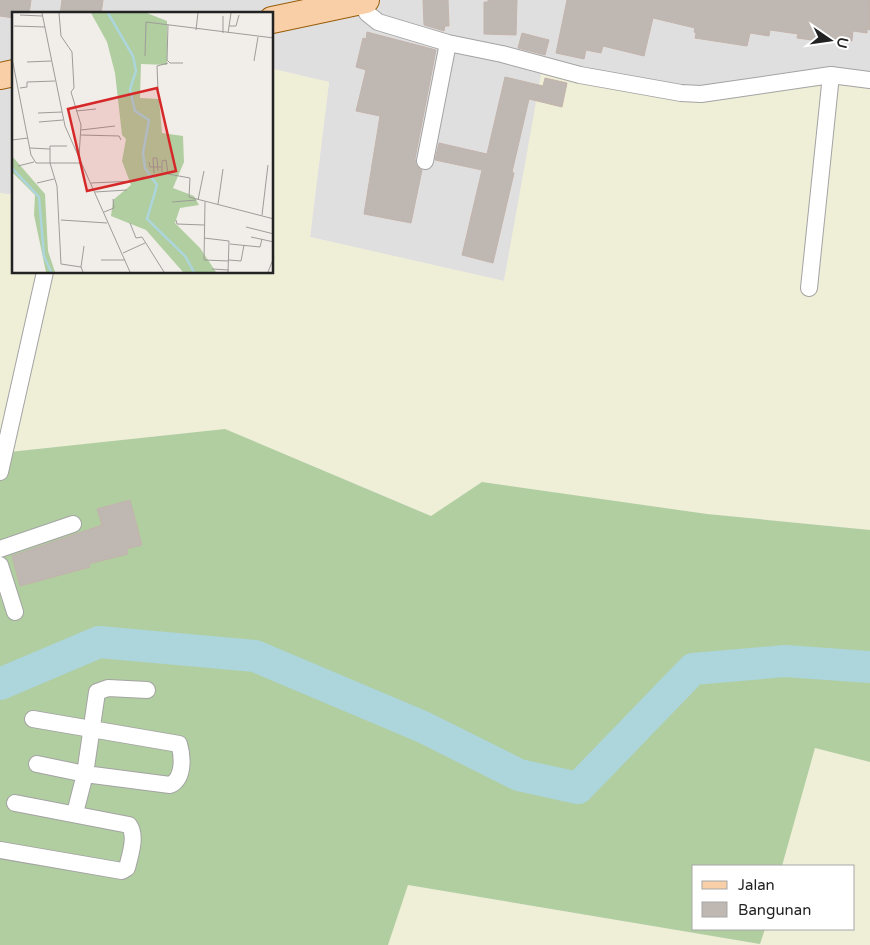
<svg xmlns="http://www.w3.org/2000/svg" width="870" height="945" font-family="'Varela Round',sans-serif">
  <rect width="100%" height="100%" fill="#f1eee9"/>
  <path fill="#e0dfdf" d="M 0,0 L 870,0 L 870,82 L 682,96 L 542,74 L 504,281 L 310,237 L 329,82 L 273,69 L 272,14 L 14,14 L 14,195 L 0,193 Z"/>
  <path fill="#efeed6" d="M 273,69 L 329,82 L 310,237 L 504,281 L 541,74 L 682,96 L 870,82 L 870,530 L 707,514 L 482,482 L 432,516 L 225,429 L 0,453 L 0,193 L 14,195 L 14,272 L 272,272 Z
    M 815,748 L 870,762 L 870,945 L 388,945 L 408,885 L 760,944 L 765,929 L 854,929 L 854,866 L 782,866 Z"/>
  <path fill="#b1cea0" d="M 225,429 L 431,516 L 482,482 L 707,514 L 870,530 L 870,762 L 815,748 L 782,866 L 694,866 L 694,929 L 765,929 L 760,944 L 408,885 L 388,945 L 0,945 L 0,453 Z"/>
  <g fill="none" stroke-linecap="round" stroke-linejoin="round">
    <path stroke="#acd5dc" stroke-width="32" d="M 0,684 L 99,642 L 255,656 L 423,727 L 519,775 L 578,788 L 693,669 L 785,661 L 870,667"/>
  </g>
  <path fill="#bfb7b2" stroke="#c3b4ac" d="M 0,0 L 31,0 L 29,14 L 14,14 L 14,18 L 0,16 Z
    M 62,0 L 103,0 L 101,14 L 60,14 Z
    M 423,0 L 448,0 L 449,26 L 445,26 L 444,31 L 424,25 Z
    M 488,0 L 517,0 L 516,35 L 484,34 L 484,2 L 488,2 Z
    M 567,0 L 870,0 L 870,30 L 867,29 L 867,33 L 853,31 L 852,41 L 827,38 L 827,42 L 797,38 L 798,34 L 770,30 L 769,36 L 750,33 L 747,46 L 695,38 L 696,33 L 694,32 L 695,28 L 653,18 L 644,56 L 603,46 L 601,53 L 586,50 L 584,59 L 556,53 Z
    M 367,32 L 436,50 L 415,159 L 416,165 L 422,170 L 411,223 L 364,214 L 380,116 L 356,111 L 366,70 L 356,67 L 363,38 L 366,39 Z
    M 522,33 L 549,40 L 545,55 L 518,48 Z
    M 505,77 L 543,86 L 545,78 L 567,83 L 562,107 L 529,99 L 512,172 L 514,173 L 493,263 L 462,255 L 482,170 L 435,160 L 439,143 L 487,154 Z
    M 130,500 L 142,545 L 127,549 L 128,554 L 89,564 L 90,567 L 20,586 L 12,556 L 102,525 L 97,509 Z"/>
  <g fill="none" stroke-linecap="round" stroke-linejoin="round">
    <defs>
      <path id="street" d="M 360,1 L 367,13 L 378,22 L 448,43 L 502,54 L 580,75 L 681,93 L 701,94 L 831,75 L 870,80
        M 425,161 L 448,43
        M 809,288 L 831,75
        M 0,472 L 45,272
        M 0,549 L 73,524
        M 0,565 L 15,612
        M 33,719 L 179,744 C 183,757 184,779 170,785 L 85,774 L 37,764
        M 75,813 L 85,774 L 97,692 L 108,688 L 147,690
        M 0,850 L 122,871 L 127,868 C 130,855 137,836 129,825 L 15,803"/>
      <path id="primary" d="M 272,20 L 366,0
        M 0,76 L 14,73"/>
    </defs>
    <use href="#street" stroke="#a3a3a3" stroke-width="18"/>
    <use href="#primary" stroke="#985c08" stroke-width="28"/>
    <use href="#street" stroke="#fff" stroke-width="16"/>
    <use href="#primary" stroke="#f8cfa7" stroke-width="26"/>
  </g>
  <g transform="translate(12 12)">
    <rect width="261" height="261" fill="#f1eee9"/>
    <path d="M 79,1 L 135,1 L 155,9 L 155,53 L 129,52 L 128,86 L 147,87 L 150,121 L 171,124 L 172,150 L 161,176 L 182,184 L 187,193 L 168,196 L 163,211 L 188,236 L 204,260 L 171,260 L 134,218 L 99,204 L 101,188 L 119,173 L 110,149 L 114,127 L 110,123 L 103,61 L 95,30 ZM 0,144 L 33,182 L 36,239 L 43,260 L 34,260 L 22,203 L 23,183 L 0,160 Z" fill="#b1cea0"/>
    <path fill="none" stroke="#acd5dc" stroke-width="2.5" d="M 96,1 L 121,44 L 124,59 L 118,77 L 123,99 L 137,108 L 131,141 L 133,156 L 145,173 L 135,207 L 173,244 L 182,260M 0,156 L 27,185 L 32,244 L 39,260"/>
    <path fill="none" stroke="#9e9c99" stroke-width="1" d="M 30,1 L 53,114 L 118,260M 47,1 L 49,24 L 60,40 L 62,76 L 59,80 L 69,113 L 67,145M 8,3 L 30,4M 211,4 L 211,21M 156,13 L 155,48 L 158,51 L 171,51M 2,14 L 33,15M 217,14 L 224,14 L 227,3M 184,18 L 186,1M 216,21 L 219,1M 133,44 L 134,10 L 262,26M 0,46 L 19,143 L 24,151 L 38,151 L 45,174 L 49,252 L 69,255 L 71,260M 242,49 L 246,25M 15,50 L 39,49M 8,76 L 15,75 L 15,70 L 43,69M 146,78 L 145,54 L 156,51M 64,99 L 84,97M 26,101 L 50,100M 27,110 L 51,108M 69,118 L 103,114M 69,123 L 107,124 L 109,128M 0,128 L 16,126M 55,134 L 38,134 L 38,151 L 69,151M 18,136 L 38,137M 141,146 L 145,146 L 146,159M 141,146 L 142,161M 154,148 L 156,162 L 178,166 L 177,185 L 262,207M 137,150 L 138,155 L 150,155M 6,154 L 22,150M 150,160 L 150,149 L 154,148M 25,171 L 42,167M 79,171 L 123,169 L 132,165M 83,180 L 115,178M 186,188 L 192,159M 160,190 L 184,188M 193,190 L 192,248 L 217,249M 206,192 L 211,157M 92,200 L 102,196 L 101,187M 250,203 L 256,153M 49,208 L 95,211M 164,208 L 165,212 L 192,213M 118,211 L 124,226 L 130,225 L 152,260M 234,215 L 262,222M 239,225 L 262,230M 192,226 L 217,229 L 216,260M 218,232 L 248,235 L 250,227M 111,241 L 133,231M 89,248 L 113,248M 217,248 L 229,249 L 232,233M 69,255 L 72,234M 200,257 L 217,258M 256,260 L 262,245"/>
    <path fill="#d62828" fill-opacity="0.15" stroke="#d62828" stroke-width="2.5" d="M 145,76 L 164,159 L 75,179 L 56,97 Z"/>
    <rect width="261" height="261" fill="none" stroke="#222" stroke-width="2.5"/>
  </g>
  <rect x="692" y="865" width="162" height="65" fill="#ffffff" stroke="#a7a7a7"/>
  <rect x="702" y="881" width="25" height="8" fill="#f8cfa7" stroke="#a7a7a7"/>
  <text x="738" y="890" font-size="15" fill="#222222">Jalan</text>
  <rect x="702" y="902" width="25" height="15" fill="#bfb7b2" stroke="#a7a7a7"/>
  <text x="738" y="915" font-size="15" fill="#222222">Bangunan</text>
  <g transform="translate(830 40) rotate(103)" stroke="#ffffff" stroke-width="4" paint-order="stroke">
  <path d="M0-4L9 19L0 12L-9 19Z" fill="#222222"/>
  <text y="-8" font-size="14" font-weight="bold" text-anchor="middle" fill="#222222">U</text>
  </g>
</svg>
